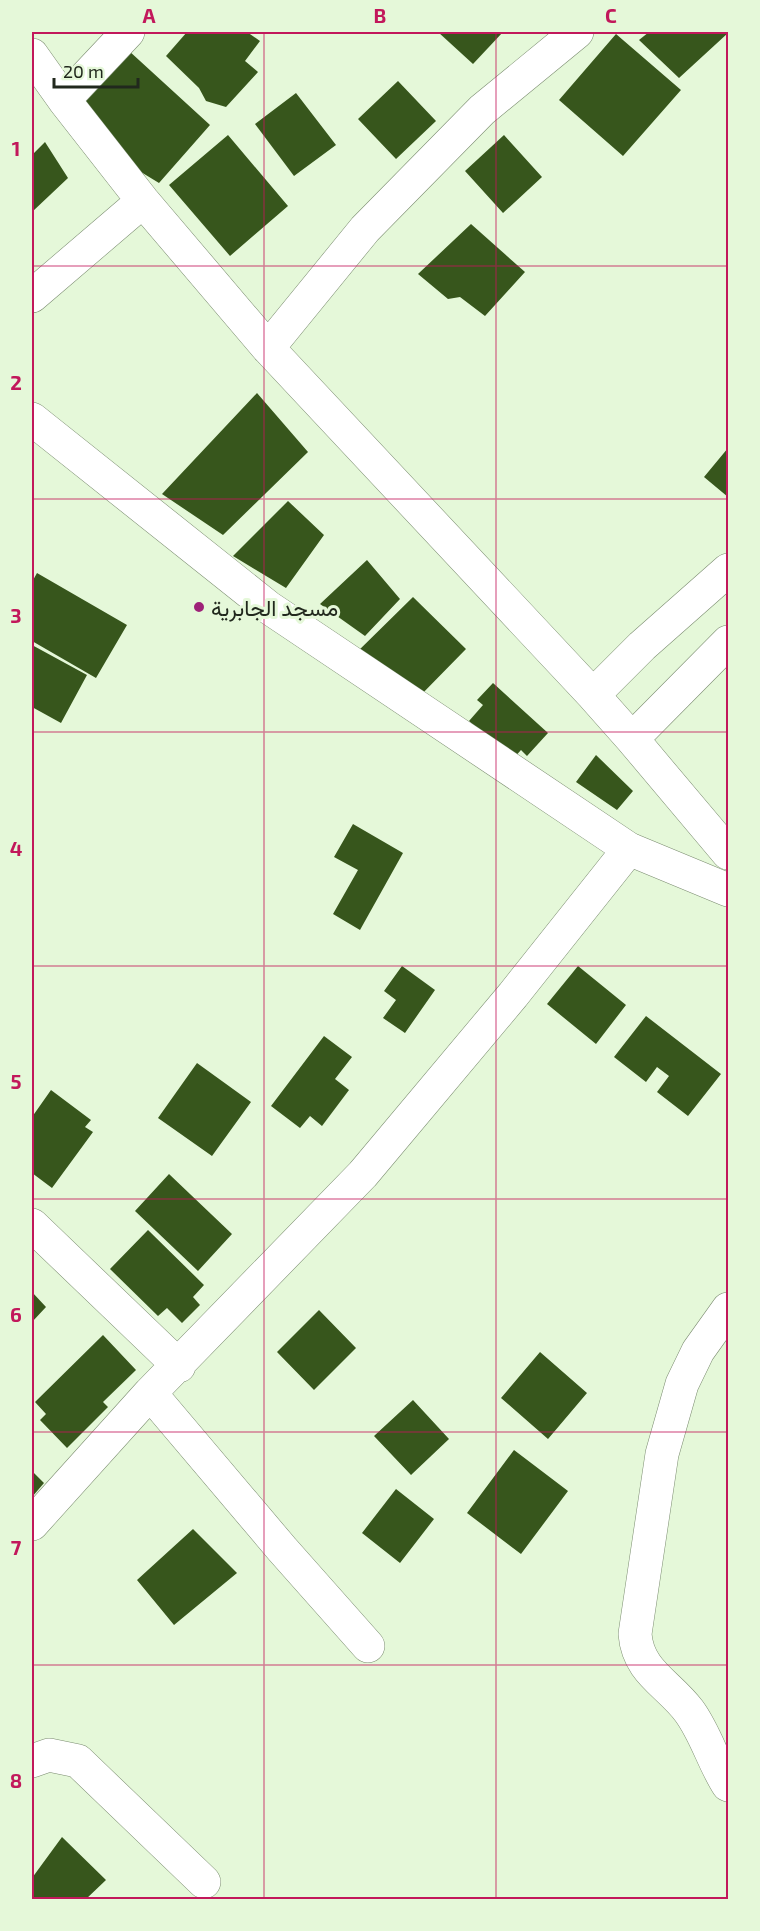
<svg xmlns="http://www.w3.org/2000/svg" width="760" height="1931" font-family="'Exo 2',Vazirmatn,sans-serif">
  <rect width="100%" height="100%" fill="#e5f8d9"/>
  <path fill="#37561c" d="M 187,32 L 247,32 L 260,41 L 245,61 L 258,72 L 226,107 L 206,101 L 199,88 L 166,56 Z
    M 438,32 L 503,32 L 473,64 Z
    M 649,32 L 728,32 L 728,33 L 679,78 L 639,40 Z
    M 616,34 L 681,90 L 623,156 L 559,100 Z
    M 128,50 L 210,125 L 159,183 L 136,169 L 82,100 Z
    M 398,81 L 436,121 L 396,159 L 358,119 Z
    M 296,93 L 336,145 L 294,176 L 255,124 Z
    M 228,135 L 288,206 L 230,256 L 169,185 Z
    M 504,135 L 542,177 L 503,213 L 465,171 Z
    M 45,142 L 68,178 L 32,212 L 32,155 Z
    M 471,224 L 525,272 L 485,316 L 460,297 L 448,299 L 418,274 Z
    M 257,393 L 308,452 L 223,535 L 162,494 Z
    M 728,448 L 728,497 L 704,477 Z
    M 288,501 L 324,535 L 286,588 L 233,556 Z
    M 367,560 L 400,599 L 365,636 L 320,604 Z
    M 37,573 L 127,625 L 96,678 L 32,641 L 32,582 Z
    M 413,597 L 466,649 L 417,699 L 353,656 Z
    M 32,645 L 87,675 L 61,723 L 32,707 Z
    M 493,683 L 548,733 L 527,756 L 521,750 L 512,760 L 469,721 L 483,705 L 477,700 Z
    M 596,755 L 633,791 L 617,810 L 576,782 Z
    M 353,824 L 403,853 L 360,930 L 333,914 L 358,870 L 334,857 Z
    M 402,966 L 435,990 L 405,1033 L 383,1018 L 396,1000 L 384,991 Z
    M 578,966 L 626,1005 L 596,1044 L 547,1004 Z
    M 646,1016 L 721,1074 L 688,1116 L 657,1092 L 669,1076 L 657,1067 L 646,1082 L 614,1057 Z
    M 324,1036 L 352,1057 L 335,1079 L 349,1090 L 322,1126 L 310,1116 L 300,1128 L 271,1106 Z
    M 197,1063 L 251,1102 L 212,1156 L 158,1118 Z
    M 51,1090 L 91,1120 L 85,1127 L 93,1132 L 52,1188 L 32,1173 L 32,1117 Z
    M 169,1174 L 232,1234 L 198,1271 L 135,1211 Z
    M 148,1230 L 204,1285 L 193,1297 L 200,1305 L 182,1323 L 167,1308 L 158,1316 L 110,1269 Z
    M 32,1292 L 46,1307 L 32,1322 Z
    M 319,1310 L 356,1348 L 314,1390 L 277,1352 Z
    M 103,1335 L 136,1370 L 103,1402 L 108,1407 L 67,1448 L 40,1420 L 46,1414 L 35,1402 Z
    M 540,1352 L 587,1393 L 548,1439 L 501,1398 Z
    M 413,1400 L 449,1439 L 411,1475 L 374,1436 Z
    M 514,1450 L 568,1491 L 521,1554 L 467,1513 Z
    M 32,1471 L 44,1483 L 32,1497 Z
    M 396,1489 L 434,1519 L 400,1563 L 362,1533 Z
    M 193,1529 L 237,1573 L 174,1625 L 137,1580 Z
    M 62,1837 L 106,1880 L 85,1900 L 32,1900 L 32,1878 Z"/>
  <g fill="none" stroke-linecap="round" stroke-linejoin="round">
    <defs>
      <path id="minor" d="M 32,55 L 64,100 L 143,201 L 268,348 L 593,695 L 632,739 L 728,853
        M 64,100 L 128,32
        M 32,296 L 143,201
        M 268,348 L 365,229 L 482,110 L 577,32
        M 593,695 L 642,646 L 728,570
        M 632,739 L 728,642
        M 32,1225 L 179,1366
        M 728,1309 L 698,1351 L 682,1384 L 662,1454 L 635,1634 C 638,1672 668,1683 689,1711 C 706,1734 713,1762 728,1785
        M 150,1393 L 282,1549 L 368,1646
        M 32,1524 L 150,1393 L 363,1174 L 513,995 L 629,849
        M 32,1761 L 49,1755 L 78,1761 L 204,1882"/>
      <path id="secondary" d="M 32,419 L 268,607 L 629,849 L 728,890"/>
    </defs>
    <use href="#minor" stroke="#7b8c70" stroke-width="34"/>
    <use href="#secondary" stroke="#7b8c70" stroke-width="34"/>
    <use href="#minor" stroke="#fff" stroke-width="33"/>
    <use href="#secondary" stroke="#fff" stroke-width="33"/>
  </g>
  <path fill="none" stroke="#c2185b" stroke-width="1.5" stroke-opacity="0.55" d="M 264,32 L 264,1900M 496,32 L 496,1900M 32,266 L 728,266M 32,499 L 728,499M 32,732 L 728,732M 32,966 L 728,966M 32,1199 L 728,1199M 32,1432 L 728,1432M 32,1665 L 728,1665"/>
  <circle fill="#9e2278" stroke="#e5f8d9" stroke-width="2" cx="199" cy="607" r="6"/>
  <g text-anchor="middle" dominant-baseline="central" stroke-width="6" stroke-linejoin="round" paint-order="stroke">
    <g font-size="22" fill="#21281d" stroke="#e5f8d9" text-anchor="start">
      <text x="211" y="607">مسجد الجابرية</text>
    </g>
  </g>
  <rect width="760" height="1931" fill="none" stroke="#e5f8d9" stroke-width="66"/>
  <path d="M54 78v9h84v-9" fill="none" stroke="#21281d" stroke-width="3"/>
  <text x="63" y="78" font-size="18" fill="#21281d" stroke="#e5f8d9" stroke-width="4.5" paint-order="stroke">20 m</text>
  <rect x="33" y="33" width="694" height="1865" fill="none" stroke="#c2185b" stroke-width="2"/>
  <g font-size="20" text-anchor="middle" font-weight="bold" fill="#c2185b">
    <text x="149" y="23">A</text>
    <text x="380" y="23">B</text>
    <text x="611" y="23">C</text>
    <text x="16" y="156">1</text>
    <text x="16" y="390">2</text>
    <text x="16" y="623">3</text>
    <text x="16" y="856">4</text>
    <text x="16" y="1089">5</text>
    <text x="16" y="1322">6</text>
    <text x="16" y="1555">7</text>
    <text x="16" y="1788">8</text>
  </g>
</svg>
